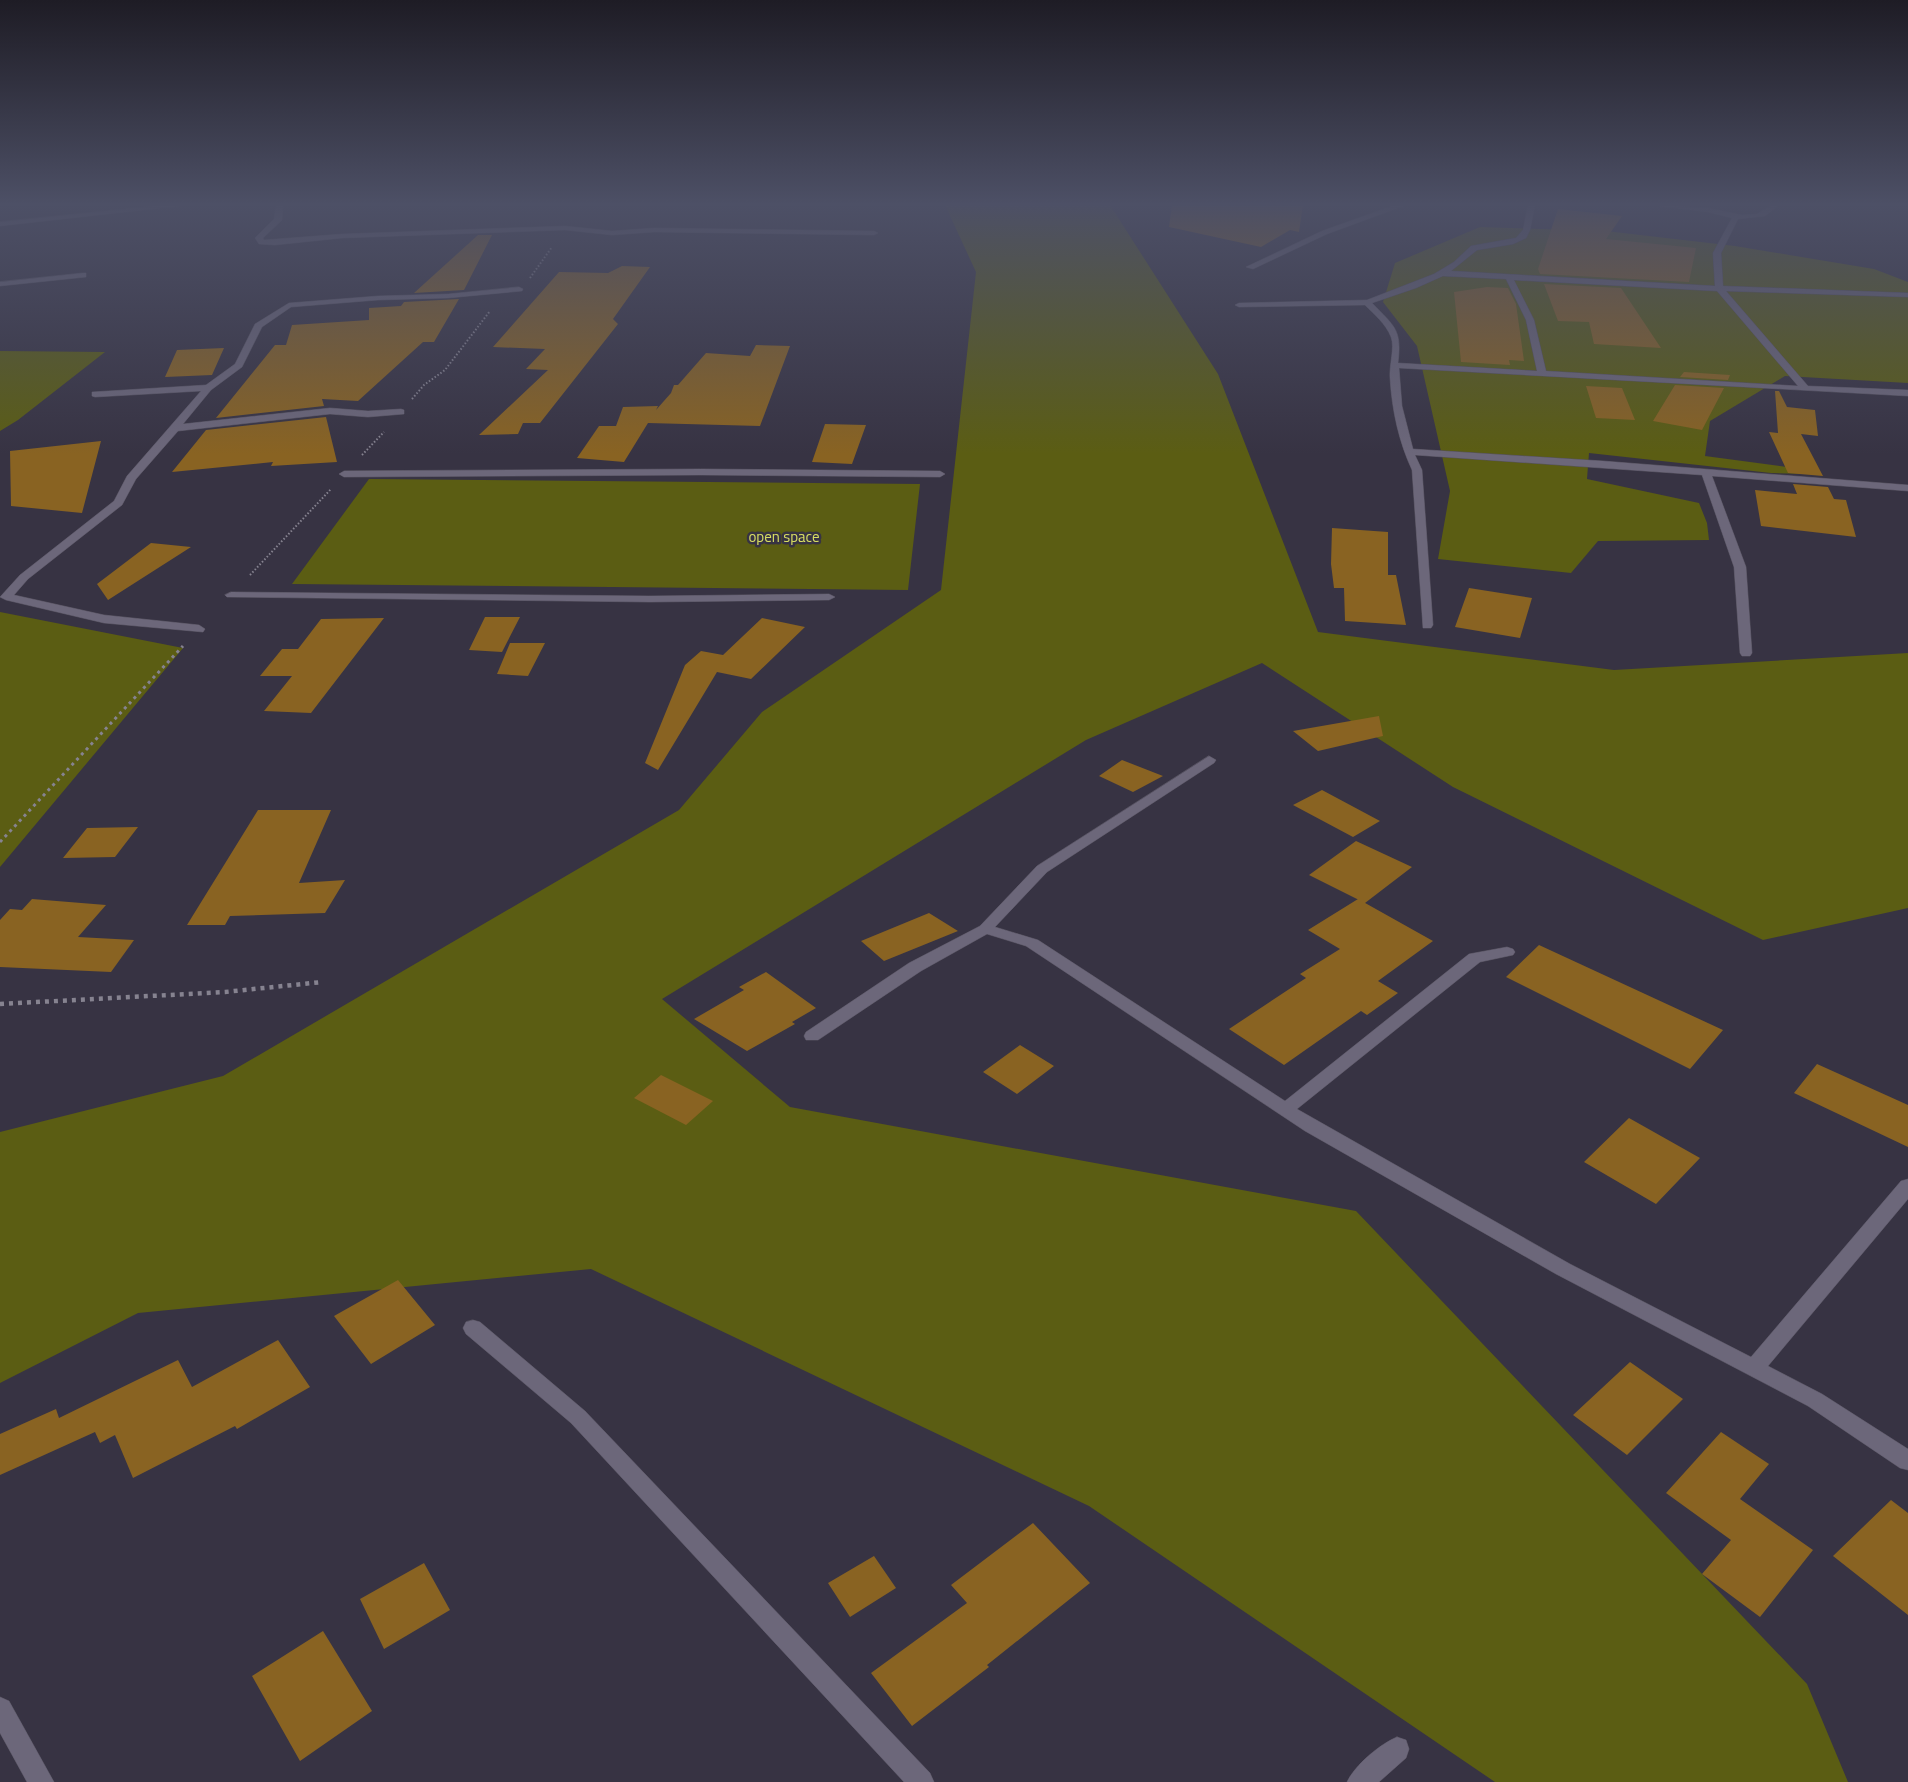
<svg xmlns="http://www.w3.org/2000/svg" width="1908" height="1782" font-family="'Titillium Web',sans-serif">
  <rect width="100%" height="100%" fill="#373343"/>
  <path fill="#5b5d13" d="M 945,205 L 1110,205 L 1218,374 L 1318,632 L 1614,670 L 1908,653 L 1908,908 L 1763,940 L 1453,787 L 1262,663 L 1086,740 L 662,999 L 790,1107 L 1356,1211 L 1807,1684 L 1848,1782 L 1495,1782 L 1089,1506 L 591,1269 L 138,1313 L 0,1383 L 0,1132 L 223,1076 L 679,810 L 762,712 L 941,590 L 976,272 Z
    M 1480,227 L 1606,231 L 1735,246 L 1874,269 L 1908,282 L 1908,383 L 1785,376 L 1710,421 L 1705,456 L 1809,470 L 1809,474 L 1771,473 L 1589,453 L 1587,479 L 1699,503 L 1707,523 L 1709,540 L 1598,541 L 1571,573 L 1438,559 L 1450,491 L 1417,346 L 1383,302 L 1395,263 Z
    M 0,351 L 105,352 L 18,420 L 0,431 Z
    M 369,479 L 920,484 L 908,590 L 292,584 Z
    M 0,612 L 183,648 L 0,867 Z"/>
  <path fill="#896322" d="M 1172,205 L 1303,205 L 1299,232 L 1290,230 L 1261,247 L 1169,227 Z
    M 1558,209 L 1622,216 L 1606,239 L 1696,248 L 1689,282 L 1540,274 L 1538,269 Z
    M 478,235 L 492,235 L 464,290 L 414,293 Z
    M 622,266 L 650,267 L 613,319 L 618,324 L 540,423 L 523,423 L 518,434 L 479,435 L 548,370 L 526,369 L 545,349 L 493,347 L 559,272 L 608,273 Z
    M 1544,284 L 1621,288 L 1661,348 L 1594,344 L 1589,322 L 1558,321 Z
    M 1487,287 L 1508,288 L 1516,304 L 1524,361 L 1509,360 L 1510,365 L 1461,362 L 1454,292 Z
    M 459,299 L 434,342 L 423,342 L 358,401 L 322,399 L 324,406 L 216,418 L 275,345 L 286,345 L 292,325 L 369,320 L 369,308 L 401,306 L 404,302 Z
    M 756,345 L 790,346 L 760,426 L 648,423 L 624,462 L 577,458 L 599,426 L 616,426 L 623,407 L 658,406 L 656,410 L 671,393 L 674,385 L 678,385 L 706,353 L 750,356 Z
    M 224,348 L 212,375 L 165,377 L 177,350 Z
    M 1684,372 L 1730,375 L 1728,380 L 1680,377 Z
    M 1675,385 L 1724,388 L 1702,430 L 1653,421 Z
    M 1586,386 L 1622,388 L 1635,420 L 1596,418 Z
    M 1775,391 L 1779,391 L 1787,407 L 1815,410 L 1818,436 L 1801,434 L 1823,476 L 1788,473 L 1769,432 L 1778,433 Z
    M 326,417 L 337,462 L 271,466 L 273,462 L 172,472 L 206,430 Z
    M 825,424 L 866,425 L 852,464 L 812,462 Z
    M 101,441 L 82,513 L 11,506 L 10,451 Z
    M 1793,484 L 1828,487 L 1834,499 L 1846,500 L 1856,537 L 1761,526 L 1755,490 L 1797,494 Z
    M 1332,528 L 1388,532 L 1388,575 L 1396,575 L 1406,625 L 1345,621 L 1344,588 L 1334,588 L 1331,564 Z
    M 151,543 L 191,547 L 108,600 L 97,584 Z
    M 1469,588 L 1532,598 L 1520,638 L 1455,627 Z
    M 485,617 L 520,617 L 502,652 L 469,650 Z
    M 384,618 L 311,713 L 264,711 L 292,676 L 260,676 L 282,649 L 298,649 L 321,619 Z
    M 762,618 L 805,627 L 751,679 L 717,672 L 658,770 L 645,763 L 685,665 L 701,651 L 723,655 Z
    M 510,643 L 545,643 L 528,676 L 497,674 Z
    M 1379,716 L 1383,736 L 1318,751 L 1293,731 Z
    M 1122,760 L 1163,776 L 1133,792 L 1099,776 Z
    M 1322,790 L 1380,821 L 1353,837 L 1293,805 Z
    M 258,810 L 331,810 L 299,883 L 345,880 L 325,913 L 230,916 L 225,925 L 187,925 Z
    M 138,827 L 115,857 L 63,858 L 87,828 Z
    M 1356,841 L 1412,867 L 1365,903 L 1309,875 Z
    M 32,899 L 106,905 L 78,937 L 134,940 L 111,972 L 0,967 L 0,920 L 10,909 L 22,910 Z
    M 1358,899 L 1433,941 L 1378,981 L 1398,993 L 1367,1015 L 1361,1011 L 1284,1065 L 1229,1029 L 1306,978 L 1300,974 L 1340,949 L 1308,930 Z
    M 929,913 L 958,931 L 884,961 L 861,941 Z
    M 1539,945 L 1723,1030 L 1690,1069 L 1506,977 Z
    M 766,972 L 816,1008 L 792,1022 L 795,1024 L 747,1051 L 694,1019 L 744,990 L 739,987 Z
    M 1020,1045 L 1054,1066 L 1017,1094 L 983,1072 Z
    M 1817,1064 L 1908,1105 L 1908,1147 L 1794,1093 Z
    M 661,1075 L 713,1101 L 686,1125 L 634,1098 Z
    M 1629,1118 L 1700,1158 L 1656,1204 L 1584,1162 Z
    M 398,1280 L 435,1325 L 371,1364 L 334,1316 Z
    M 278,1340 L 310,1387 L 237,1429 L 235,1426 L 133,1478 L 115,1435 L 100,1443 L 95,1432 L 0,1475 L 0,1434 L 56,1409 L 59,1418 L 178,1360 L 192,1387 Z
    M 1630,1362 L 1683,1399 L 1627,1455 L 1573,1415 Z
    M 1721,1432 L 1769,1464 L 1740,1499 L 1813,1550 L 1760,1617 L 1702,1574 L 1731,1540 L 1666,1493 Z
    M 1891,1500 L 1908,1513 L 1908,1615 L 1833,1556 Z
    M 1033,1523 L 1090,1583 L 987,1665 L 989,1667 L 912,1726 L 871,1673 L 967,1603 L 951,1585 Z
    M 874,1556 L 896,1588 L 850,1617 L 828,1583 Z
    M 424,1563 L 450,1610 L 384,1649 L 360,1599 Z
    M 323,1631 L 372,1711 L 300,1761 L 252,1676 Z"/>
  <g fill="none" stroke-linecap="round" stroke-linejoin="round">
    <defs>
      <path id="minor" d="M 164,205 L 188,205 L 0,226 L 0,222 Z
        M 276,205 L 283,205 L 282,220 L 263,238 L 264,240 L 342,234 L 565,226 L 612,231 L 654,228 L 874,231 L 878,233 L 874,235 L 654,232 L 612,235 L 565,230 L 342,238 L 275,245 L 259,244 L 255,238 L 274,219 Z
        M 1395,205 L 1406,205 L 1327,234 L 1253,269 L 1246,267 L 1322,231 Z
        M 1528,205 L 1535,205 L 1530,230 L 1526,238 L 1513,244 L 1477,250 L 1451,271 L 1715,286 L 1713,253 L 1732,218 L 1708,212 L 1651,205 L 1708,208 L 1742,215 L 1757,214 L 1772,205 L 1779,205 L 1765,216 L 1738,219 L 1721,253 L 1723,286 L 1908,293 L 1908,297 L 1726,291 L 1808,386 L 1908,390 L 1908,396 L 1399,368 L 1402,406 L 1413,449 L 1603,461 L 1908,485 L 1908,491 L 1712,476 L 1746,567 L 1752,653 L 1750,656 L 1742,656 L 1740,653 L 1734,567 L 1702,475 L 1415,455 L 1422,470 L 1433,625 L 1431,628 L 1423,628 L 1412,470 C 1399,442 1392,411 1390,378 C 1389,365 1395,348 1391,337 C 1386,324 1374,314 1365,305 L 1239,307 L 1235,305 L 1239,303 L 1367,300 L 1434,274 L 1454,262 L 1471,246 L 1516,238 L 1523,230 ZM 1443,276 L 1506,279 L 1526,320 L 1537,371 L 1398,363 C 1402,329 1395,327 1372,303 L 1416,288 ZM 1514,280 L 1717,291 L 1798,386 L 1546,371 L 1534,320 Z
        M 83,273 L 86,273 L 86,277 L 0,286 L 0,282 Z
        M 519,287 L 523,289 L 522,291 L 448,298 L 378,300 L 291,307 L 262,327 L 242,367 L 211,390 L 183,424 L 330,408 L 368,411 L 401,409 L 404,410 L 404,414 L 368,417 L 330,414 L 178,431 L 136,479 L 122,505 L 28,579 L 14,595 L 104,615 L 199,625 L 205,629 L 203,632 L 104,623 L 6,600 L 0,597 L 20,575 L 114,501 L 127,476 L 201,391 L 95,397 L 92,396 L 92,392 L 206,385 L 235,364 L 255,324 L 289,303 L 378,296 L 448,294 Z
        M 701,469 L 940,471 L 945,474 L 940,477 L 701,475 L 344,477 L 339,474 L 344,471 Z
        M 231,592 L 650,596 L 829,594 L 835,597 L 829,600 L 650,602 L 227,597 L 225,595 Z
        M 1209,756 L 1216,760 L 1214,763 L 1047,872 L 995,927 L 1038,940 L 1285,1101 L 1469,954 L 1507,947 L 1513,949 L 1515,952 L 1513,955 L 1480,962 L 1297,1109 L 1570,1264 L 1751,1357 L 1901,1181 L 1908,1179 L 1908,1199 L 1768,1366 L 1822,1394 L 1908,1449 L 1908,1470 L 1900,1468 L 1808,1406 L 1556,1274 L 1305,1131 L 1026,946 L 987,934 L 921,971 L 818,1040 L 806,1040 L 804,1036 L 806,1032 L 909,963 L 980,926 L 1037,866 Z
        M 473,1320 L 480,1322 L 585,1411 L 930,1773 L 934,1782 L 904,1782 L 571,1423 L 466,1334 L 463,1328 L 466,1322 Z
        M 0,1697 L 9,1701 L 54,1782 L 27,1782 L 0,1733 Z
        M 1397,1737 L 1406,1740 L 1409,1749 L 1406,1758 L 1379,1782 L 1347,1782 C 1355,1765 1380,1744 1397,1737 Z"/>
    </defs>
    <use href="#minor" stroke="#55515f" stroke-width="1"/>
    <path stroke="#868390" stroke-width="2" stroke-dasharray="1.5 2" stroke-linecap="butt" d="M 530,278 L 552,247
      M 412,399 L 424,385 L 445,370 L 490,311
      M 362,455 L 384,432
      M 250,575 L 331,489"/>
    <path stroke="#868390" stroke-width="3" stroke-dasharray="3 4" stroke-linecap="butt" d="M 0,842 L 183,646"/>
    <path stroke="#868390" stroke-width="4.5" stroke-dasharray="4 5" stroke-linecap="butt" d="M 0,1004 L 225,992 L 322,982"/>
    <use href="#minor" fill="#6c677a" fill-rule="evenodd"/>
  </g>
  <linearGradient id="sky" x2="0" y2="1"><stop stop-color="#1e1c25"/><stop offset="0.45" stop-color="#4d5066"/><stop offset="1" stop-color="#4d5066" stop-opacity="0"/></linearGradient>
  <rect width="1908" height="454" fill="url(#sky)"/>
  <g text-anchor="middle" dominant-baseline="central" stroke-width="5" stroke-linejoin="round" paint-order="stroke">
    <g font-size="15" fill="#d9df63" stroke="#373343">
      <text x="784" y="536">open space</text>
    </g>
  </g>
</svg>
